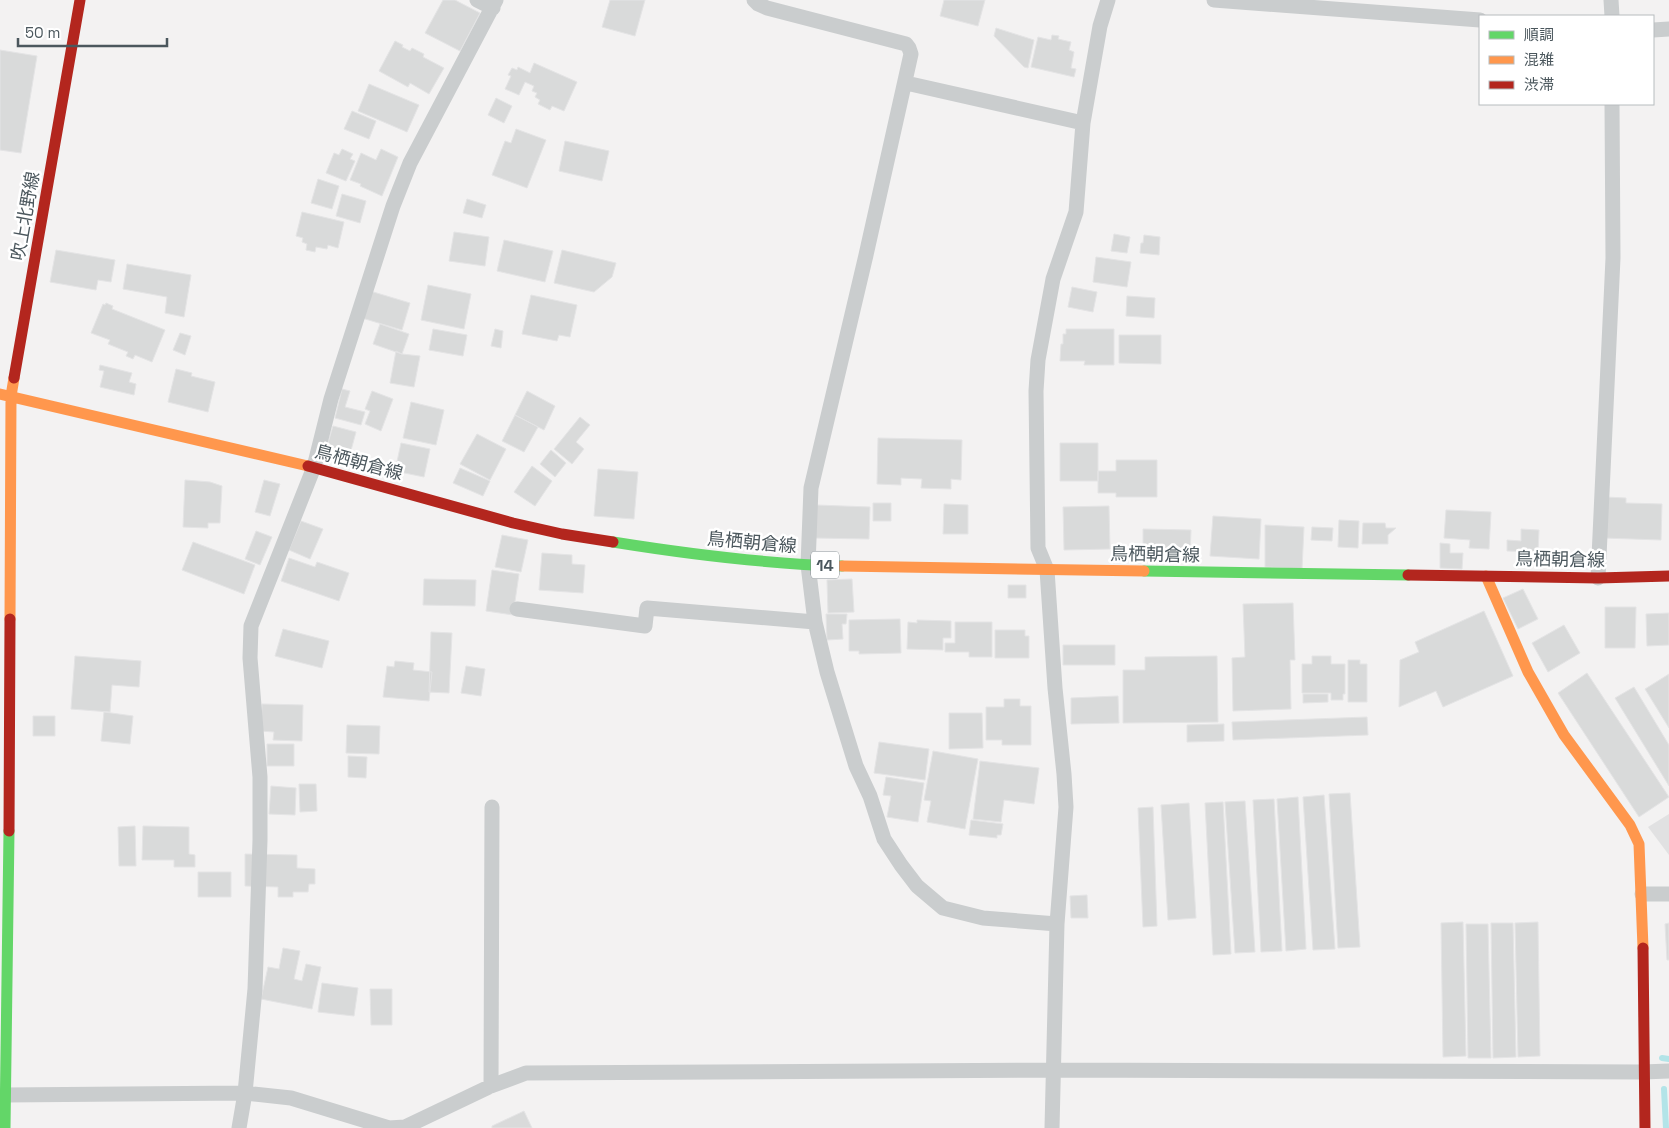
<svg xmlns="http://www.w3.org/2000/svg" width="1669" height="1128" font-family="'Space Grotesk','Noto Sans JP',sans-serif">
  <rect width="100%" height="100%" fill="#f3f2f2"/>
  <path fill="#e1e1e2" d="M 1669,814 L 1669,855 L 1648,827 Z"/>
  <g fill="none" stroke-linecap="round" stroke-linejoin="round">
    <path stroke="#b3e4e8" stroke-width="6" d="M 1662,1058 L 1669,1059
      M 1664,1089 L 1666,1128"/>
  </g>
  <path fill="#d9dada" stroke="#e4e4e5" d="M 443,0 L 455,0 L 480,13 L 460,51 L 425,33 Z
    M 610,0 L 645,0 L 635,36 L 602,27 Z
    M 944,0 L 985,0 L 978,26 L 940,16 Z
    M 996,28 L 1034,40 L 1028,68 L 1024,67 L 994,36 Z
    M 1052,35 L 1059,36 L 1058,39 L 1071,42 L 1069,50 L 1074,52 L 1071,68 L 1076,69 L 1074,77 L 1031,67 L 1038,37 L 1051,40 Z
    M 395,41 L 403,45 L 402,47 L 410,51 L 412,48 L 424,54 L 423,57 L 444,68 L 429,94 L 410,83 L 408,87 L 379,71 Z
    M 0,50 L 37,56 L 21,153 L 0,150 Z
    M 534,63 L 577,82 L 564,111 L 552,106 L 550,110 L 538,104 L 540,100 L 535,97 L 537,93 L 532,91 L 534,86 L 525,82 L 519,95 L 505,89 L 511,76 L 508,75 L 512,68 L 517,70 L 518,67 L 530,73 Z
    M 369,84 L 419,105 L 407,132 L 358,111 Z
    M 496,98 L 512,106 L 504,123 L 488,115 Z
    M 352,111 L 376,121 L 369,139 L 344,129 Z
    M 516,129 L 546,140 L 527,188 L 492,175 L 505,141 L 511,143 Z
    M 565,141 L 609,151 L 602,181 L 559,171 Z
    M 342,149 L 353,154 L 350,159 L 355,161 L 346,181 L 326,173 L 334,153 L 339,155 Z
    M 381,149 L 398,157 L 382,196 L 360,186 L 361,184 L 350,180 L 361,153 L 376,160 Z
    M 318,179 L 339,186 L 332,209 L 311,203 Z
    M 342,194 L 366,201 L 360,223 L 336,216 Z
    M 467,199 L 486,205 L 482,218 L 463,213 Z
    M 302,212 L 344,222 L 338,248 L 328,245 L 327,249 L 316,247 L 315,252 L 306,250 L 307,244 L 302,242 L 303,238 L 296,236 Z
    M 454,232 L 489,237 L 485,266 L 449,261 Z
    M 1114,234 L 1130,237 L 1127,253 L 1111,251 Z
    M 1144,235 L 1160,237 L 1159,255 L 1140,253 L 1141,243 L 1143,243 Z
    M 504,240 L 553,251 L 545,282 L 497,271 Z
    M 56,250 L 115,260 L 111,282 L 98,280 L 96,290 L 50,282 Z
    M 562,250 L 616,263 L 612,277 L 594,292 L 554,283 Z
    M 1096,257 L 1131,262 L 1127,287 L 1093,282 Z
    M 127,264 L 191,275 L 184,317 L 165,313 L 167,297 L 123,289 Z
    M 428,285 L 471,294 L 464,329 L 421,320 Z
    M 1072,287 L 1097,292 L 1093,312 L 1068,307 Z
    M 370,291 L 410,303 L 402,330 L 362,318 Z
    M 531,295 L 577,305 L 570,337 L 559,335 L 557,341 L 522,334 Z
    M 1127,296 L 1155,298 L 1154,318 L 1126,316 Z
    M 106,303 L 113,306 L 112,309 L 165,330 L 152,362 L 135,355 L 133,359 L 126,356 L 128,352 L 108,344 L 110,340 L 91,333 L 103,304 L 105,305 Z
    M 380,324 L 409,334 L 402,354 L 373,344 Z
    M 433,329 L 467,335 L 463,356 L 429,350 Z
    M 495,329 L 503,331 L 501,348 L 491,346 Z
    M 1066,329 L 1114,329 L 1114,365 L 1084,365 L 1085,361 L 1060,361 L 1061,344 L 1063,344 L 1063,334 L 1066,334 Z
    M 180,333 L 191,336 L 185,355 L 173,350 Z
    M 1119,335 L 1161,335 L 1161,364 L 1119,363 Z
    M 396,351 L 402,354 L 420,356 L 414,387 L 390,383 Z
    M 100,365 L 132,373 L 129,382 L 136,384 L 134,395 L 100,387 L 104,371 L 99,370 Z
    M 176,369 L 192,373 L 191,376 L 215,382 L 208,412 L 168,402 Z
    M 342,389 L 350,391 L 345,407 L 365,412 L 361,425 L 335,418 Z
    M 372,391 L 393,399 L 381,431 L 365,424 L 370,411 L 365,409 Z
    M 527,391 L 555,406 L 544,430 L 515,415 Z
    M 411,402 L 444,410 L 436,445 L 403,438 Z
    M 515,415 L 538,427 L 524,452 L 502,441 Z
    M 580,417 L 590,425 L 576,442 L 584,449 L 572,464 L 554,449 Z
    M 333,426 L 356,432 L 350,454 L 329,448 L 330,444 L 328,443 Z
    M 477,434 L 506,449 L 490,480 L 460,464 Z
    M 878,438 L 962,440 L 961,480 L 951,479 L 951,489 L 921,488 L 922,479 L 901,478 L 901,485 L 877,484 Z
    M 401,443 L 430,449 L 424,477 L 395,471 Z
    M 1060,443 L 1098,443 L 1098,481 L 1060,481 Z
    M 551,450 L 566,463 L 555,477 L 540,464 Z
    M 1116,460 L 1157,460 L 1157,497 L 1116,497 L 1116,493 L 1098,493 L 1098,471 L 1116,471 Z
    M 532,466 L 552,481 L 535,506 L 514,492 Z
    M 460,468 L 490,481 L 483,496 L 453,483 Z
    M 598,469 L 638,472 L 634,519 L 594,516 Z
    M 185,480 L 210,482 L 222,486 L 220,523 L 208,523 L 208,528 L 183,527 Z
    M 264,480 L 280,484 L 270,516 L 255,512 Z
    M 1605,497 L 1626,498 L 1626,503 L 1662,504 L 1661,540 L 1604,538 Z
    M 873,503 L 891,503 L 891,521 L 873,521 Z
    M 944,504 L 968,505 L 968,534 L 943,534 Z
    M 816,505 L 870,507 L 869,539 L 815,538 Z
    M 1109,506 L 1110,549 L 1064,550 L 1063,507 Z
    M 1446,510 L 1491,512 L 1489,549 L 1469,548 L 1470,540 L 1444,538 Z
    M 1213,516 L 1261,519 L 1259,559 L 1210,556 Z
    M 1339,520 L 1359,521 L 1358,548 L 1338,547 Z
    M 301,521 L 323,529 L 310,559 L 289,550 Z
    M 1363,523 L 1385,523 L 1386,528 L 1396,528 L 1388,535 L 1388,544 L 1362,544 Z
    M 1265,525 L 1304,527 L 1302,569 L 1265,567 Z
    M 1312,527 L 1333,528 L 1332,541 L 1311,540 Z
    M 1143,529 L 1191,530 L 1190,556 L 1180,556 L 1180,559 L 1143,558 Z
    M 1521,529 L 1539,530 L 1538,552 L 1507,551 L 1507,540 L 1521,541 Z
    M 256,531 L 272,537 L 260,565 L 245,559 Z
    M 502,535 L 528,540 L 521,572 L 495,567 Z
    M 193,542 L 255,565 L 244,594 L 182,570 Z
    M 1440,543 L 1450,544 L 1450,553 L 1463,553 L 1462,569 L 1440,568 Z
    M 542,553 L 572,555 L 572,564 L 585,565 L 583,593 L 539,590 Z
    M 289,558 L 315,567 L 317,562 L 349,573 L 339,601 L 281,581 Z
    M 492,570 L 519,574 L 513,615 L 486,611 Z
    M 424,579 L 476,580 L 475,606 L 423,605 Z
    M 852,579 L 854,612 L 828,613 L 827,580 Z
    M 1008,585 L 1026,585 L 1026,598 L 1008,598 Z
    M 1523,589 L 1538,619 L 1518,629 L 1503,598 Z
    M 1293,603 L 1295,660 L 1290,660 L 1291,709 L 1233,711 L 1232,658 L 1245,657 L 1243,604 Z
    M 1605,607 L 1636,607 L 1635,648 L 1605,648 Z
    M 1484,611 L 1513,676 L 1443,707 L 1436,691 L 1399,707 L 1400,660 L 1419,652 L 1415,642 Z
    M 1669,613 L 1669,645 L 1647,646 L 1646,614 Z
    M 826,614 L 847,614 L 846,624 L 842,624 L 843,639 L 827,640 Z
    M 900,619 L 901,653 L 859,654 L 859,651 L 849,651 L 849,620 Z
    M 917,620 L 951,621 L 951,638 L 943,638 L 943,650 L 907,649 L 908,622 L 917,623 Z
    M 955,622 L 992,622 L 992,657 L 969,657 L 969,652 L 945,652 L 945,643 L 955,643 Z
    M 1564,625 L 1580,653 L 1548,672 L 1532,643 Z
    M 283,629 L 329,641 L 322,668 L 275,656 Z
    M 995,630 L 1025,630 L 1025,636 L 1029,636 L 1029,658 L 995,658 Z
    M 431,632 L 452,633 L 449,693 L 429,692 Z
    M 1063,645 L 1115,645 L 1115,665 L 1063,665 Z
    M 75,656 L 141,661 L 139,687 L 112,685 L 110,712 L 71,709 Z
    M 1217,656 L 1218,722 L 1123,723 L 1123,670 L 1145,670 L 1145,657 Z
    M 1312,656 L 1331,656 L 1331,664 L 1345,664 L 1345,694 L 1343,694 L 1343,700 L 1331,700 L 1331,693 L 1302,693 L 1302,664 L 1312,664 Z
    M 1348,660 L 1360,660 L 1360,664 L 1367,664 L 1367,702 L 1348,702 Z
    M 395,661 L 414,663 L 413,670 L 432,672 L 429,701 L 383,697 L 387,666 L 394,667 Z
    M 466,666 L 485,669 L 481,696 L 461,693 Z
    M 1587,673 L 1669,797 L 1639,817 L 1558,693 Z
    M 1669,674 L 1669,728 L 1645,689 Z
    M 1634,687 L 1669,745 L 1669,786 L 1615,698 Z
    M 1303,694 L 1328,694 L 1328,702 L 1303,703 Z
    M 1118,696 L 1119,723 L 1071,724 L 1071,698 Z
    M 1004,699 L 1020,699 L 1020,706 L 1031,706 L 1031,745 L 1002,745 L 1002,740 L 986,740 L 986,707 L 1004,707 Z
    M 262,704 L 303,705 L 302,741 L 273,740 L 274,732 L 261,731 Z
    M 104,712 L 133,716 L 130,744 L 101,741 Z
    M 949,713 L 982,713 L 983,748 L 949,749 Z
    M 33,716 L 55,716 L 55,736 L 33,736 Z
    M 1367,717 L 1368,735 L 1233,740 L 1232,722 Z
    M 1224,724 L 1224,741 L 1187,742 L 1187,725 Z
    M 347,725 L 380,726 L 379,754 L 346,753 Z
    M 879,742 L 929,749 L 925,780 L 874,773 Z
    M 267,744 L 294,744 L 294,766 L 267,766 Z
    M 933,751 L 978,759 L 965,829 L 927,822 L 931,801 L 924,800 Z
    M 348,756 L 367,757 L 366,778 L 348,777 Z
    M 980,761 L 1039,768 L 1034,804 L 1004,800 L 1001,822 L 973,819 Z
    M 886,777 L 924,783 L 918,822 L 887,817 L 891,796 L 883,795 Z
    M 299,784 L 316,784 L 317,811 L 300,812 Z
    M 271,786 L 296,788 L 295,815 L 269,814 Z
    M 1350,793 L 1360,947 L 1338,948 L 1329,794 Z
    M 1324,795 L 1335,949 L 1313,950 L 1303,797 Z
    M 1298,797 L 1306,949 L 1286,951 L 1277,799 Z
    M 1274,799 L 1282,951 L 1261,952 L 1253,800 Z
    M 1245,801 L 1255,952 L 1235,953 L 1225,802 Z
    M 1223,802 L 1231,954 L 1213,955 L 1205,803 Z
    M 1189,803 L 1196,918 L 1168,920 L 1161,805 Z
    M 1153,807 L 1157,926 L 1143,927 L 1138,808 Z
    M 971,820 L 1003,824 L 1001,835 L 997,835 L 997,838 L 969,835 Z
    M 135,826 L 136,866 L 119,866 L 118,827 Z
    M 143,826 L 189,827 L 189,854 L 195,855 L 195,867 L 174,867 L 174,860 L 142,860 Z
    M 245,854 L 297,855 L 297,868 L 315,869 L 315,884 L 309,884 L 308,892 L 293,892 L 293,897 L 278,897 L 278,887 L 245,886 Z
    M 198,872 L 231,872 L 231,897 L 198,897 Z
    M 1087,895 L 1088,918 L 1071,918 L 1070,896 Z
    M 1463,922 L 1466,1056 L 1443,1057 L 1441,923 Z
    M 1538,922 L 1540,1056 L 1518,1057 L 1515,923 Z
    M 1491,923 L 1513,923 L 1516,1057 L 1493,1058 Z
    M 1669,923 L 1669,960 L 1667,960 L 1665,924 Z
    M 1466,924 L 1488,924 L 1491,1058 L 1468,1058 Z
    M 283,948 L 300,951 L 294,979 L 302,981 L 306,964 L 321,967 L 312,1009 L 261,999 L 268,967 L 279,969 Z
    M 322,983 L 358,988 L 354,1016 L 318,1012 Z
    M 370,989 L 392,989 L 392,1025 L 371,1025 Z
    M 524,1111 L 532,1128 L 492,1128 L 492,1126 Z"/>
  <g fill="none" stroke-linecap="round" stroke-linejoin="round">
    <path stroke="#cacdce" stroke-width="15" d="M 477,0 L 493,8
      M 754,0 L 758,4 L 767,8 L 906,44 L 909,48 L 911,54 L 866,255 L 811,488 L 808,565 L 815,622 L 827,672 L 856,766 L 870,796 L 884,839 L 901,865 L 917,886 L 943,908 L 983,918 L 1057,924
      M 1214,0 L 1480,20
      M 1611,0 L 1612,16
      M 1653,30 L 1669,29
      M 906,83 L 1083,123
      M 1598,578 L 1613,258 L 1612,104
      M 517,609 L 645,626 L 647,608 L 815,622
      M 1642,894 L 1669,894
      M 491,1086 L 492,807
      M 5,1095 L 245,1093 L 291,1098 L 389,1128 L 405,1127 L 491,1086 L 526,1073 L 1053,1070 L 1643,1072 L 1669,1071
      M 239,1128 L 245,1093 L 255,989 L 260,840 L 260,777 L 250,658 L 251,626 L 314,467 L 331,399 L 393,206 L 410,163 L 496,0
      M 1052,1128 L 1057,924 L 1066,807 L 1064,774 L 1055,688 L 1047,570 L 1038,548 L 1036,391 L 1038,360 L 1053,279 L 1076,212 L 1083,123 L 1100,26 L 1108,0"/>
    <path stroke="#63d668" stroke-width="11" d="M 613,542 C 688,554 765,564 842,566
      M 1144,571 L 1408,575
      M 5,1128 L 9,831"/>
    <path stroke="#ff974d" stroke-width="11" d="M 0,394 L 308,466
      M 842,566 L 1144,571
      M 1486,576 L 1528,672 L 1564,735 L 1630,825 L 1639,844 L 1643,948
      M 10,619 L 11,396 L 14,378"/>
    <path stroke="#b3261e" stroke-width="11" d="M 14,378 L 80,0
      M 308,466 L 513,523 L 562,534 L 613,542
      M 1408,575 L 1598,578 L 1669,576
      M 9,831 L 10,619
      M 1643,948 L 1645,1128"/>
  </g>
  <g text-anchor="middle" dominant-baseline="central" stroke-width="5" stroke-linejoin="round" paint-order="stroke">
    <rect fill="#fff" stroke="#81898e" stroke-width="1" x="811" y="551.5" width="28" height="27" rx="4"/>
    <g font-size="16" font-weight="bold" fill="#4b575d">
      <text x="825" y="565">14</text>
    </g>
    <g font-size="18" fill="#4b575d" stroke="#fff">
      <text transform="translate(25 216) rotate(-80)">吹上北野線</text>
      <text transform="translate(359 462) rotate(15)">鳥栖朝倉線</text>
      <text transform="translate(752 542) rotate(5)">鳥栖朝倉線</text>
      <text transform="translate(1155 554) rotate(1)">鳥栖朝倉線</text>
      <text transform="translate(1560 559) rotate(1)">鳥栖朝倉線</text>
    </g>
  </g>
  <rect x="1479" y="15" width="175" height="90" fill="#ffffff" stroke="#b7bcbe"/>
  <rect x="1489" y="31" width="25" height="8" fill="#63d668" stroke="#b7bcbe"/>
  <text x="1524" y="40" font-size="15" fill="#4b575d">順調</text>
  <rect x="1489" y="56" width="25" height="8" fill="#ff974d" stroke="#b7bcbe"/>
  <text x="1524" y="65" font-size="15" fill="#4b575d">混雑</text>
  <rect x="1489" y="81" width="25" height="8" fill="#b3261e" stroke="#b7bcbe"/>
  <text x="1524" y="90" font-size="15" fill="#4b575d">渋滞</text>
  <path d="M18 38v8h149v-8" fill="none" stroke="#4b575d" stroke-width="2.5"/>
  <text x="25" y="38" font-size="15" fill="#4b575d" stroke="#ffffff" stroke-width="4" paint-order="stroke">50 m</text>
</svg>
